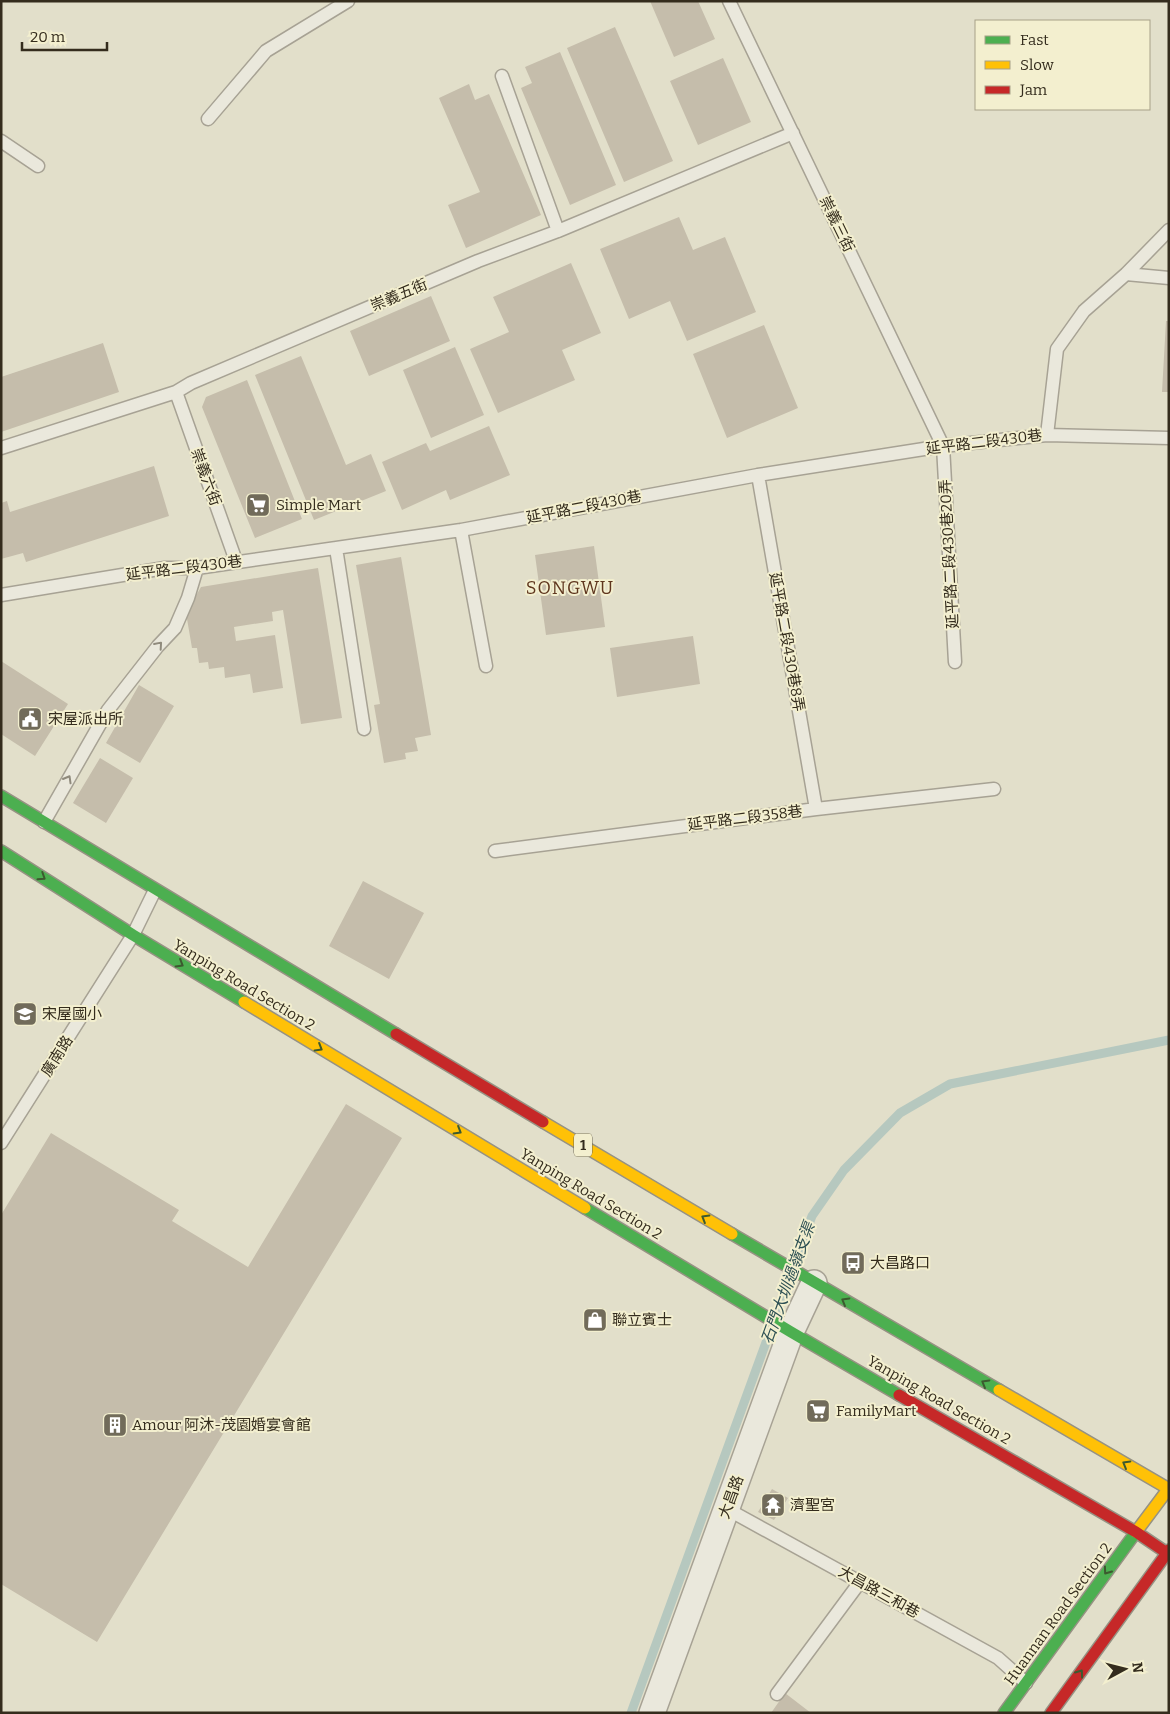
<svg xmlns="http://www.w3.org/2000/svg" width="1170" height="1714" font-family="Bitter,'Noto Sans TC',serif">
  <rect width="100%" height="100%" fill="#e2dfca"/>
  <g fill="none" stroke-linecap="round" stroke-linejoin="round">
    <path stroke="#b6c8bf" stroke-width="9" d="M 631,1713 L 812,1216 L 844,1170 L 900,1113 L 950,1084 L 1169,1040"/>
  </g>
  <path fill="#c5bdab" d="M 650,1 L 698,1 L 715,39 L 674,57 Z
    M 615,27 L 673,161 L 624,182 L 567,48 Z
    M 560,52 L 616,185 L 570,205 L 521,88 L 532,83 L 525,67 Z
    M 723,58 L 751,122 L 698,145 L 670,81 Z
    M 469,84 L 475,100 L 489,94 L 541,215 L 466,248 L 448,205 L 480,192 L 439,98 Z
    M 679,217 L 693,250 L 725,237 L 756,312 L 687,341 L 670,301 L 629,319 L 600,249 Z
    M 571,263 L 601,333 L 562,350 L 575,380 L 498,413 L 470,349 L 509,332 L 493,297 Z
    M 431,296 L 450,341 L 369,376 L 350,331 Z
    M 1166,321 L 1169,321 L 1169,392 L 1162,392 Z
    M 764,325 L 798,408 L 727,438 L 693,354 Z
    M 103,343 L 119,392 L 1,432 L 1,377 Z
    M 455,347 L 484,415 L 431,438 L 403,370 Z
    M 301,356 L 346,465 L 371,454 L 386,491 L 314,520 L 255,375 Z
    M 247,380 L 302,519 L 255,538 L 202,407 L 206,397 Z
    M 489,426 L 510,475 L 450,500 L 446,490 L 402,510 L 382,462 L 426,443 L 430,451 Z
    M 154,466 L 169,516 L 26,562 L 23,553 L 1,559 L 1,503 L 7,501 L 10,512 Z
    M 594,546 L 605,627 L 546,635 L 535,555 Z
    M 401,557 L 431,735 L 415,738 L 418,751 L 405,753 L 406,759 L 384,763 L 374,705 L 380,704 L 356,565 Z
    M 318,568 L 342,718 L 301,724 L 283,610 L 272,612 L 273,621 L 234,627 L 236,641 L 275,635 L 283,688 L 253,693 L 250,674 L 225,678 L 224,667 L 209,669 L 208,662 L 199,663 L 197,648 L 192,648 L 186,613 L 201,587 Z
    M 693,636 L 700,684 L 617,697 L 610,648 Z
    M 1,661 L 68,704 L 35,756 L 1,734 Z
    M 139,685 L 174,706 L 140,763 L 106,743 Z
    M 100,758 L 133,778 L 106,823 L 73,803 Z
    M 363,881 L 424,913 L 389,979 L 329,946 Z
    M 346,1104 L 402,1138 L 97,1642 L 1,1584 L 1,1215 L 51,1133 L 179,1210 L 172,1221 L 248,1267 Z
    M 772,1489 L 788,1498 L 774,1520 L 758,1512 Z
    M 785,1693 L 811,1713 L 771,1713 Z"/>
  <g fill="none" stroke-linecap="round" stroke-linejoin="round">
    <defs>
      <path id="lane" d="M 729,1 L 943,446 L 955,662
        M 502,76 L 558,231
        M 208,119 L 266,51 L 348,1
        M 1,141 L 38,166
        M 1126,274 L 1169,278
        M 176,392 L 236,561
        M 1047,435 L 1057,349 L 1084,311 L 1126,274 L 1169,230
        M 1,448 L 176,392 L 191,383 L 478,261 L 558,231 L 793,133
        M 758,475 L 816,809
        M 461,530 L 486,666
        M 336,548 L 364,729
        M 1,595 L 165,568 L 197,568 L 461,530 L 758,475 L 943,446 L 1047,435 L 1169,438
        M 44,822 L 108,710 L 158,646 L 175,628 L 188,598 L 197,568
        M 495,851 L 816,809 L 994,789
        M 1,1143 L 133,935 L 155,890
        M 727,1509 L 998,1658 L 1026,1683
        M 777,1694 L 860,1582"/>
      <path id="street" d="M 652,1713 L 791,1332 L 814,1283"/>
      <path id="fast" d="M 1,796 L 396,1034
        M 1,851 L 133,935 L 244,1002
        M 585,1208 L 791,1332 L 899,1395
        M 732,1234 L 999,1390
        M 1004,1713 L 1136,1532"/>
      <path id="slow" d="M 244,1002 L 585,1208
        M 543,1122 L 732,1234
        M 999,1390 L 1169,1489
        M 1136,1532 L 1169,1488"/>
      <path id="jam" d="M 396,1034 L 543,1122
        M 899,1395 L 1136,1532 L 1167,1553 L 1169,1550
        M 1051,1713 L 1167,1553 L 1169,1554"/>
    </defs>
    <use href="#lane" stroke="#a7a294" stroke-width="15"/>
    <use href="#street" stroke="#a7a294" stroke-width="28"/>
    <use href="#fast" stroke="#969283" stroke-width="14"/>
    <use href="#slow" stroke="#969283" stroke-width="14"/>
    <use href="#jam" stroke="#969283" stroke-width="14"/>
    <use href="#lane" stroke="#eae8dc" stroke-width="12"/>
    <use href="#street" stroke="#eae8dc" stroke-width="25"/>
    <use href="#fast" stroke="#4caf50" stroke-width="11"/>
    <use href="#slow" stroke="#ffc107" stroke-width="11"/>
    <use href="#jam" stroke="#c62828" stroke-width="11"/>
  </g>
  <defs><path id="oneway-chevron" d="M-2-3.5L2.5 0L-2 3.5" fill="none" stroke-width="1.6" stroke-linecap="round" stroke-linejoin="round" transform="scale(1.25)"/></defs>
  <g stroke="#8f8a7c">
    <use href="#oneway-chevron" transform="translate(159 645) rotate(-49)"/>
    <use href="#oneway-chevron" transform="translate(68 779) rotate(-60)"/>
  </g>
  <g stroke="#3c5a2f">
    <use href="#oneway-chevron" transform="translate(42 877) rotate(33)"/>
    <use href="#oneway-chevron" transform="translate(180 964) rotate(31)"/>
    <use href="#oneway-chevron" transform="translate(319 1048) rotate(31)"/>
    <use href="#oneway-chevron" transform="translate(458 1131) rotate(31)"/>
    <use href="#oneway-chevron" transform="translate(705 1218) rotate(-149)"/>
    <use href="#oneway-chevron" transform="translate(845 1301) rotate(-150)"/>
    <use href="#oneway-chevron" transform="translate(985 1383) rotate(-150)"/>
    <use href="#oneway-chevron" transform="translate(1126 1464) rotate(-150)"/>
    <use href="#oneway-chevron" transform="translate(1107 1571) rotate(126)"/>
    <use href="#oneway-chevron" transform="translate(1080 1673) rotate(-54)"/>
  </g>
  <defs>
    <symbol id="supermarket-square" viewBox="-11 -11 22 22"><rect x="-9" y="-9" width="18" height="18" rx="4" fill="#716b5a" stroke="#f3efcf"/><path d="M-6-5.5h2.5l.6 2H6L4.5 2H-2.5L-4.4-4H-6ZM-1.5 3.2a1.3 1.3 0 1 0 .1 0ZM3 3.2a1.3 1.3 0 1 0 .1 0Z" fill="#fff"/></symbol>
    <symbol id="civic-square" viewBox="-11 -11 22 22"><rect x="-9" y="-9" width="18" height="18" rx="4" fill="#716b5a" stroke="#f3efcf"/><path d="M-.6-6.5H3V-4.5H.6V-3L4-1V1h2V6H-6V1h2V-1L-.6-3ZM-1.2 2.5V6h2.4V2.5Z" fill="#fff"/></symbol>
    <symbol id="school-square" viewBox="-11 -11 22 22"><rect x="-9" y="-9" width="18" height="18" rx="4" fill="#716b5a" stroke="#f3efcf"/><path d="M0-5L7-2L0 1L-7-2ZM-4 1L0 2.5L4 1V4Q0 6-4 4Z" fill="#fff"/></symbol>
    <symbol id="bus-square" viewBox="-11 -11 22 22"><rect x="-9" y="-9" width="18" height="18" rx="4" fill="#716b5a" stroke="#f3efcf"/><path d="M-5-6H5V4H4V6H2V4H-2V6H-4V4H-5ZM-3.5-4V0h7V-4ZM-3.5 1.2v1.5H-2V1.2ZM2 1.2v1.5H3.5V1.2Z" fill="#fff"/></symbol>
    <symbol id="shop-square" viewBox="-11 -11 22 22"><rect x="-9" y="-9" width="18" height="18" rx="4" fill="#716b5a" stroke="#f3efcf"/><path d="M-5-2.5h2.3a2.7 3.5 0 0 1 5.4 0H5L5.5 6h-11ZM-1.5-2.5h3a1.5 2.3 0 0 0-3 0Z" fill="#fff"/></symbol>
    <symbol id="building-square" viewBox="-11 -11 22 22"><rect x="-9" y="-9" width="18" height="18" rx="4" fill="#716b5a" stroke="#f3efcf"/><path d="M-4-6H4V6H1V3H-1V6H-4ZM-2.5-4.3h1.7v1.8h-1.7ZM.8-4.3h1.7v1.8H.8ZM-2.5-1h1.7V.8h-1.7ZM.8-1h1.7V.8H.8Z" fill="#fff"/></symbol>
    <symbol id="temple-square" viewBox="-11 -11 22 22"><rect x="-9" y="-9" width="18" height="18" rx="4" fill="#716b5a" stroke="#f3efcf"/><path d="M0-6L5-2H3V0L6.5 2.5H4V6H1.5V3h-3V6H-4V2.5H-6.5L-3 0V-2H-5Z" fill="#fff"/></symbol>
  </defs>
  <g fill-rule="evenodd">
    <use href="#supermarket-square" x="244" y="491" width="28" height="28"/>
    <use href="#civic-square" x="16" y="705" width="28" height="28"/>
    <use href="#school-square" x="11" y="1000" width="28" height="28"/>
    <use href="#bus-square" x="839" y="1249" width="28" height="28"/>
    <use href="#shop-square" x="581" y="1306" width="28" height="28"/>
    <use href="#supermarket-square" x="804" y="1397" width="28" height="28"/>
    <use href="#building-square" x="101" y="1411" width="28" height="28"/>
    <use href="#temple-square" x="759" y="1491" width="28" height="28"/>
  </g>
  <g text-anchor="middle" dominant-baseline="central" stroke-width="4" stroke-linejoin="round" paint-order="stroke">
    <rect fill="#f3efcf" stroke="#6d6652" stroke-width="1" x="574" y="1133.5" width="18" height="23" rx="4"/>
    <g font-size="14" font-weight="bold" fill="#342c1d">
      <text x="583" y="1145">1</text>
    </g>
    <g font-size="15" fill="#342c1d" stroke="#f3efcf">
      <text transform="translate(837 224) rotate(64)">崇義三街</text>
      <text transform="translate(399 295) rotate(-23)">崇義五街</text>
      <text transform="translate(984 442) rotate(-7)">延平路二段430巷</text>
      <text transform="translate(206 477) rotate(70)">崇義六街</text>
      <text transform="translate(584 507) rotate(-11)">延平路二段430巷</text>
      <text transform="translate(949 554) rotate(-93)">延平路二段430巷20弄</text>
      <text transform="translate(184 568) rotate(-7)">延平路二段430巷</text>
      <text transform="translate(787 642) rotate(80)">延平路二段430巷8弄</text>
      <text transform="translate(745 818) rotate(-7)">延平路二段358巷</text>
      <text transform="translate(244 985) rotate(31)">Yanping Road Section 2</text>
      <text transform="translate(57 1056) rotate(-58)">廣南路</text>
      <text transform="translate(591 1194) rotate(31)">Yanping Road Section 2</text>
      <text transform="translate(939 1400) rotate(30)">Yanping Road Section 2</text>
      <text transform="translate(731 1497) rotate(-70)">大昌路</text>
      <text transform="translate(879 1592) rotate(29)">大昌路三和巷</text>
      <text transform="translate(1058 1614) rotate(-54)">Huannan Road Section 2</text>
    </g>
    <g font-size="15" fill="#342c1d" stroke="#f3efcf" text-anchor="start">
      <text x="276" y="505">Simple Mart</text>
      <text x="48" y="719">宋屋派出所</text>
      <text x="42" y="1014">宋屋國小</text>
      <text x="870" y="1263">大昌路口</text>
      <text x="612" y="1320">聯立賓士</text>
      <text x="836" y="1411">FamilyMart</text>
      <text x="132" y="1425">Amour 阿沐-茂園婚宴會館</text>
      <text x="790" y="1505">濟聖宮</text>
    </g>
    <g font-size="16" font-style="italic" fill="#2c4f53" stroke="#f3efcf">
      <text transform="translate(788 1283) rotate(-70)">石門大圳過嶺支渠</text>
    </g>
    <g font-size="18" letter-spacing="1" fill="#5f361e" stroke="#f3efcf">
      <text x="570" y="588">SONGWU</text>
    </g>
  </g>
  <rect width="1170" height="1714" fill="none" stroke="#342c1d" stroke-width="5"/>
  <rect x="975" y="20" width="175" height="90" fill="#f3efcf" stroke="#a7a188"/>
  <rect x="985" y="36" width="25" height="8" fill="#4caf50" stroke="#a7a188"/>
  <text x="1020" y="45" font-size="15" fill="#342c1d">Fast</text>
  <rect x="985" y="61" width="25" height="8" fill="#ffc107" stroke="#a7a188"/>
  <text x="1020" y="70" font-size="15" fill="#342c1d">Slow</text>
  <rect x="985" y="86" width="25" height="8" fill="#c62828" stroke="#a7a188"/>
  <text x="1020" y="95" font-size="15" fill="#342c1d">Jam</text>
  <g transform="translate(1125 1669) rotate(83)" stroke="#f3efcf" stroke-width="4" paint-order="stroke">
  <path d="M0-4L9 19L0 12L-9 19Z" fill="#342c1d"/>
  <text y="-8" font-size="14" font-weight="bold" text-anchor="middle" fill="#342c1d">N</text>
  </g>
  <path d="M22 42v8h85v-8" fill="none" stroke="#342c1d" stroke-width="2.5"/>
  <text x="30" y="42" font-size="15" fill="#342c1d" stroke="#f3efcf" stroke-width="4" paint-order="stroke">20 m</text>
</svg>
